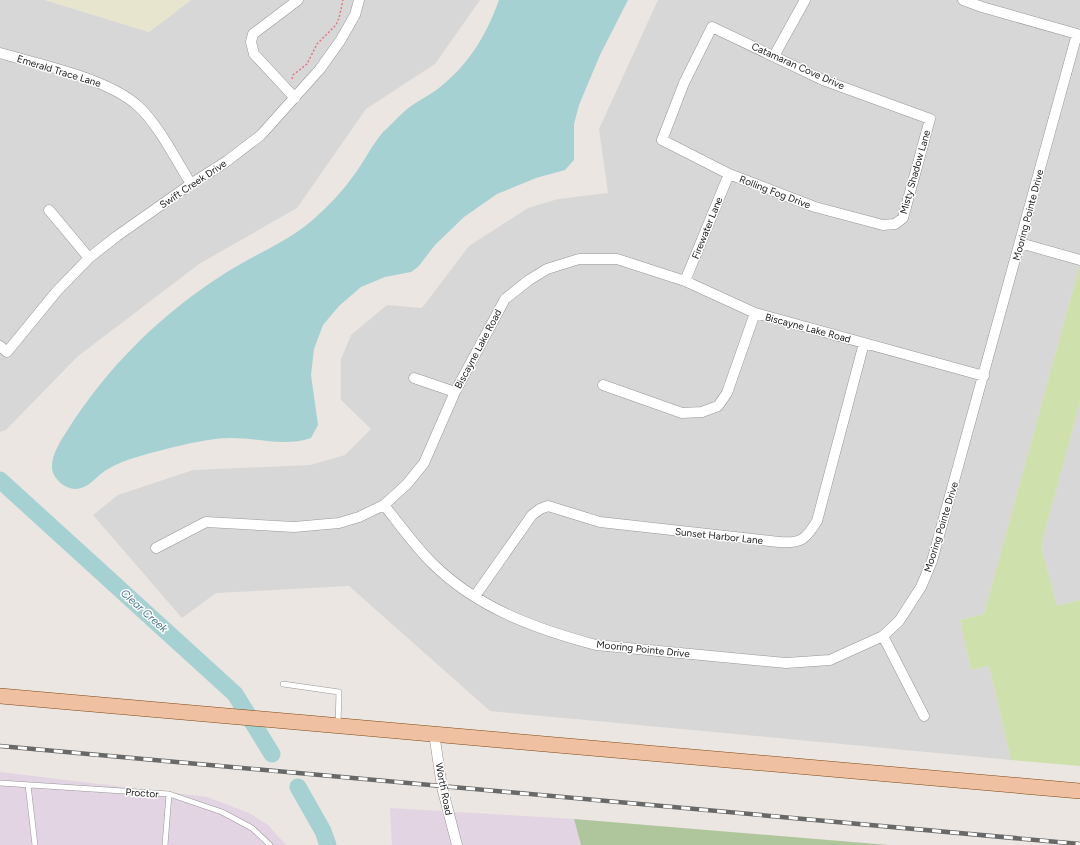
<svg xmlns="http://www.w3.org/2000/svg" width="1080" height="845" font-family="Figtree,sans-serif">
  <rect width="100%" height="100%" fill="#ebe6e1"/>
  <path fill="#d8d7d8" d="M 0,0 L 45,0 L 149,32 L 191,0 L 480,0 L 435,64 L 366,109 L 297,208 L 199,264 L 77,357 L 6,430 L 0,432 Z
    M 658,0 L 1080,0 L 1080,264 L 984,614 L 960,620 L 971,670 L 989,666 L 1011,760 L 490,711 L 349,586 L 216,593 L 182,618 L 93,515 L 118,495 L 193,470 L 310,465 L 345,455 L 371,429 L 341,400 L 341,359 L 351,335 L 387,305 L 422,308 L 469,246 L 528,208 L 558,199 L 608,193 L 599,129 Z
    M 1080,402 L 1080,600 L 1057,606 L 1041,546 Z"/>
  <path fill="#e3d4e3" d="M 0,772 L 207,797 L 249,813 L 268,825 L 286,845 L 0,845 Z
    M 390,808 L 574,819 L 581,845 L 392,845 Z"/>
  <path fill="#e8e5ce" d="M 45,0 L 191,0 L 149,32 Z"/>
  <path fill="#cee0ac" d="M 1080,264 L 1080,402 L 1041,546 L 1057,606 L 1080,600 L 1080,766 L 1011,760 L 989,666 L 971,670 L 960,620 L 984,614 Z"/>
  <path fill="#afc59b" d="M 574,819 L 889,845 L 581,845 Z"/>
  <path fill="#a6d1d3" d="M 499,0 L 628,0 L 600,55 L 579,105 L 574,124 L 574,160 L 565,170 L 536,178 L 497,194 L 464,217 L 435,245 L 418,267 L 411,272 L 385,277 L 361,287 L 339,306 L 323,325 L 314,349 L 311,375 L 318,425 L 311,438 C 284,447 259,438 231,438 C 210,438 187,444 166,449 C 147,454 125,459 108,469 C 98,474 92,485 81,488 C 71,491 62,486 56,478 C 45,465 59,443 67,431 C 107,367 163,312 227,272 C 257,253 290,241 316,217 C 328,206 341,193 351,179 C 363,164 371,146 383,132 C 391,125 399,116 407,109 C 417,101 429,96 439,88 C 469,64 486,36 499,0 Z"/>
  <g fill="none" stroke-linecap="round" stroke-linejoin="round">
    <path stroke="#a6d1d3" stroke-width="17" d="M 0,480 L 235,694 L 272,754
      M 298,787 L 323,831 L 328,845"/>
    <defs>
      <path id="lane" d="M 283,684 L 339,692 L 338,724
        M 0,783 L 169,794 L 222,812 L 252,828 L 270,845
        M 28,785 L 35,845
        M 165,845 L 169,794"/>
      <path id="street" d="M 712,27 L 823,80 L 930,119 L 903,218 L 895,224 L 883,225 L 815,207 L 729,174 L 662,140 L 684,83 Z
        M 0,53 C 41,65 107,78 138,106 C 158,124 176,160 191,184
        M 774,56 L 805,0
        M 295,98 L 254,54 L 251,42 L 253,34 L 298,0
        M 49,210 L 89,258
        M 1020,243 L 1080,260
        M 685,281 L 729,174
        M 0,346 L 7,352 L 57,291 L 89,258 L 117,236 L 191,184 L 227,161 L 261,135 L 320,69 L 340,41 L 355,15 L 359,0
        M 414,378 L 455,392
        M 603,385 L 682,413 L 702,412 L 718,406 L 727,393 L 755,313
        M 384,505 C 400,525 414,545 432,563 C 477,608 536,629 596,645 L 786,663 L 830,660 L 883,636 L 899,621 L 921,587 L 932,561 L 1077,34 L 982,7 L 963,0
        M 156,548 L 206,522 L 294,527 L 339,523 L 359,517 L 384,505 L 407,484 L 424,463 L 455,392 L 505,299 L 529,280 L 547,269 L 579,259 L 617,259 L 685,281 L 755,313 L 984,376
        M 475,596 L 532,515 L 540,509 L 548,506 L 600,522 L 779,542 C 801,544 806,539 817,521 L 864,343
        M 883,636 L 924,716
        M 434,733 L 442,787 L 457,845"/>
      <path id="primary" d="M 0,696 L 1080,791"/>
    </defs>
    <use href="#lane" stroke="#979797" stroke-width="6"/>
    <use href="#street" stroke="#979797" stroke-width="11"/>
    <use href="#primary" stroke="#7f4812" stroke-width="16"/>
    <path stroke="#e7767e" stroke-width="1.5" stroke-dasharray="2 2" stroke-linecap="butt" d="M 292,79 L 293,75 L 307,64 L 317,44 L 336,25 L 339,18 L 343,0"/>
    <use href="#lane" stroke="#fff" stroke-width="5"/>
    <use href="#street" stroke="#fff" stroke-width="10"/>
    <use href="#primary" stroke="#efc0a2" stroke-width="15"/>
    <defs>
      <path id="rail" d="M 0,746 L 1080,844"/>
    </defs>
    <use href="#rail" stroke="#686868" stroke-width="4.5"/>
    <use href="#rail" stroke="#fff" stroke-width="3" stroke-dasharray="9" stroke-linecap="butt"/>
  </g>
  <g text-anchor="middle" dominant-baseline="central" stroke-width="3" stroke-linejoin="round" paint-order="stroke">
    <g font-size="10" fill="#1a1a1a" stroke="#fff">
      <text transform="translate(798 66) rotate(24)">Catamaran Cove Drive</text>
      <text transform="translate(59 71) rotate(17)">Emerald Trace Lane</text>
      <text transform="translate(915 172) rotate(-74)">Misty Shadow Lane</text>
      <text transform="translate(193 184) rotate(-34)">Swift Creek Drive</text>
      <text transform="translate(775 192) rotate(21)">Rolling Fog Drive</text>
      <text transform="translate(1028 215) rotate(-75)">Mooring Pointe Drive</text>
      <text transform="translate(707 228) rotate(-68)">Firewater Lane</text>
      <text transform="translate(808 328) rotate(15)">Biscayne Lake Road</text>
      <text transform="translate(478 349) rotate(-62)">Biscayne Lake Road</text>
      <text transform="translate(941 527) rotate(-73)">Mooring Pointe Drive</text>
      <text transform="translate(719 536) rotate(6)">Sunset Harbor Lane</text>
      <text transform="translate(643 649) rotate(6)">Mooring Pointe Drive</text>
      <text transform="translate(444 789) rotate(79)">Worth Road</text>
      <text transform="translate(142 793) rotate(4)">Proctor</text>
    </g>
    <g font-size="11" font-style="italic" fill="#4d798f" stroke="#fff">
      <text transform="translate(144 611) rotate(42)">Clear Creek</text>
    </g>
  </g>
</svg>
